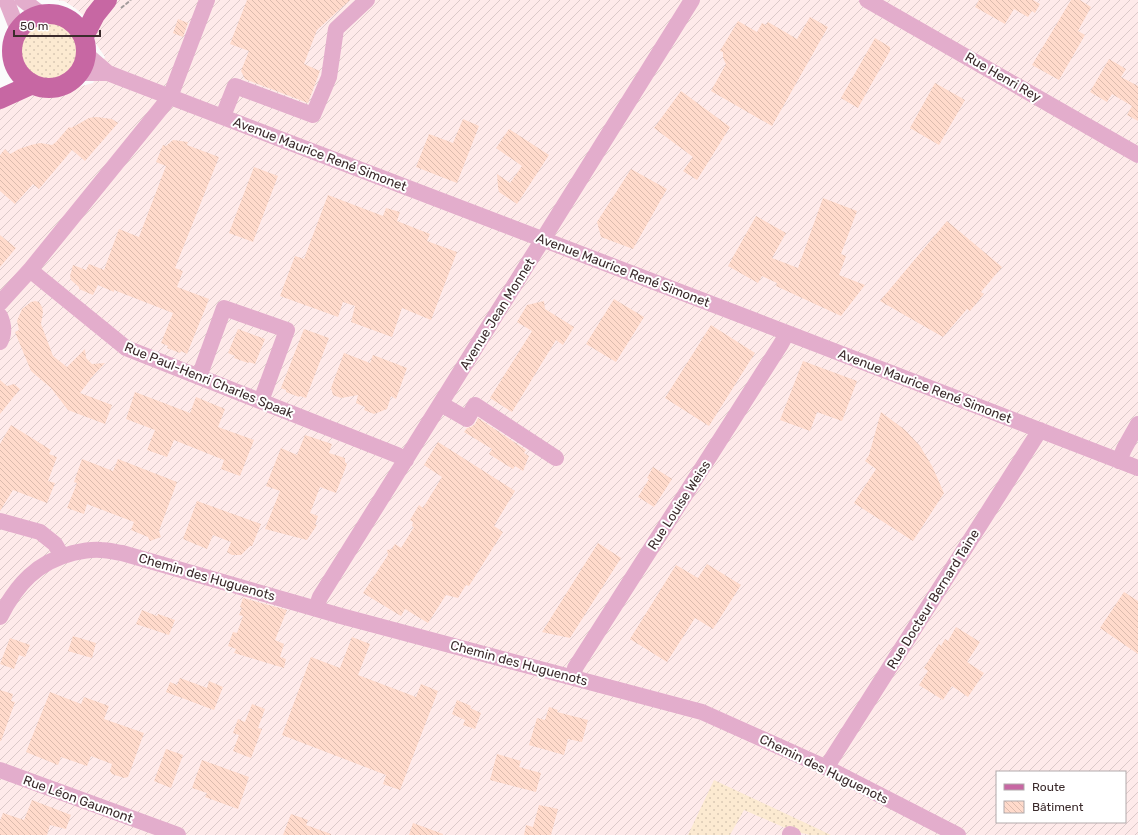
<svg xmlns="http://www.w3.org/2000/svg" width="1138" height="835" font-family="Rubik,sans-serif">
  <defs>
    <pattern id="industrial-furrows" width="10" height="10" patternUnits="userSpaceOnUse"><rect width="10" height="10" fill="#feeaea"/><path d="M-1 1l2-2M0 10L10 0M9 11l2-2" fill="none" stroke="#dbc9c9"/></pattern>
    <pattern id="grass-dots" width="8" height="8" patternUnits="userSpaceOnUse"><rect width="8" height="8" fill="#fcead1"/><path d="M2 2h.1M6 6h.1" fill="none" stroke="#d9c9b4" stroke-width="1.8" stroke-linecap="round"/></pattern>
    <pattern id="building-back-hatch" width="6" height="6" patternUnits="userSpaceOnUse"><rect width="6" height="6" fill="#ffdacb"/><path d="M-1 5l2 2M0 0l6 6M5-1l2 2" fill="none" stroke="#dbbbae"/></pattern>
  </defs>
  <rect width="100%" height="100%" fill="#fbfbfb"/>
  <path fill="url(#industrial-furrows)" fill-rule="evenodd" d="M 56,0 L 1138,0 L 1138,835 L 0,835 L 0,106 L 24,93 L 45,96 L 93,83 L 105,57 L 95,42 L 95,26 L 75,8 L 64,1 ZM 997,772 L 1125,772 L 1125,822 L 997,822 Z"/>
  <path fill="url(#grass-dots)" d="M18 51a30 30 0 1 1 60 0a30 30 0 1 1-60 0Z
    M 714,780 L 831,835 L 810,835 L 790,830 L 744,810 L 730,835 L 688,835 Z"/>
  <path fill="url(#building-back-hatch)" d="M 247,0 L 350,0 L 317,30 L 304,64 L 320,71 L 308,103 L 245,79 L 241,71 L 249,51 L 230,44 Z
    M 979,0 L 1033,0 L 1040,4 L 1035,13 L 1032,11 L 1028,17 L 1014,9 L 1005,24 L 975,7 Z
    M 1071,0 L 1080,0 L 1091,7 L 1078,31 L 1085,35 L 1059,80 L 1032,65 Z
    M 810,17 L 828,27 L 772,126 L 711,91 L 726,64 L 723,58 L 723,52 L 720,51 L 738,21 L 757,32 L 762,23 L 766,25 L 768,22 L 797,39 Z
    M 178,19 L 188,23 L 183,37 L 173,33 Z
    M 875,38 L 890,47 L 890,51 L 858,108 L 841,98 Z
    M 1109,59 L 1126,69 L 1121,77 L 1138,86 L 1138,121 L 1127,115 L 1132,106 L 1112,94 L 1107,102 L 1090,92 Z
    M 935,83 L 965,100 L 939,145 L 910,128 Z
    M 681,91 L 730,127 L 697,180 L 683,171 L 693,157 L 654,128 Z
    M 96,117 L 112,119 L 118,123 L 85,161 L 72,150 L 39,189 L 33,184 L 15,204 L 0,191 L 0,155 L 5,149 L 10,154 L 19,149 L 31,145 L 40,143 L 52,145 L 56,142 L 69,127 L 71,128 L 89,118 Z
    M 463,119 L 479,126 L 457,183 L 416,167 L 429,134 L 453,143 Z
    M 509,129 L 549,155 L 517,204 L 499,192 L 498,187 L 497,174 L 510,183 L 522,166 L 496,148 Z
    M 173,140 L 188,142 L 187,145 L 219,157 L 175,268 L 183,271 L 177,287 L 209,299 L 187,354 L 181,351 L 180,353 L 167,348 L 168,346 L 161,343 L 173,313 L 114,290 L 114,292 L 98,285 L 93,295 L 79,289 L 79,287 L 71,280 L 70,276 L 73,265 L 86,270 L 89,264 L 104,270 L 119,229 L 139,237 L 166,166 L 156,162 L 163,145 L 166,146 Z
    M 254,167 L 278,176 L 253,242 L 229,233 Z
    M 631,169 L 667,189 L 633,249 L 601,237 L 597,222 Z
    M 328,195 L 383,216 L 386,208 L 400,212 L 397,221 L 430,234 L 427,241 L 457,252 L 431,320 L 402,308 L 392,337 L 351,322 L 355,306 L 343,302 L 338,317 L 280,296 L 295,256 L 304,259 Z
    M 823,198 L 857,211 L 841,254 L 846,256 L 839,275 L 865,285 L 841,316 L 776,286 L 777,283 L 762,276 L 758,283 L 728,266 L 756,216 L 786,233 L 772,258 L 798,268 Z
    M 947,221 L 1002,267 L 981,292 L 984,294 L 970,311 L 967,309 L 943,337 L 880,301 Z
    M 0,235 L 16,248 L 0,267 Z
    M 614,299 L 644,317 L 616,362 L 586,344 Z
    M 35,301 L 39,302 L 42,307 L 43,312 L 41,324 L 53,356 L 67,367 L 85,349 L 86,358 L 92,364 L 105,363 L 90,379 L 90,380 L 80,393 L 112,405 L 105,424 L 68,410 L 51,388 L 31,371 L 15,332 L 19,330 L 17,321 L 22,309 L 31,302 Z
    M 544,301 L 545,309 L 574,327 L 563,345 L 556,340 L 512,412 L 490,398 L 532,331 L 517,322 L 527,305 Z
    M 711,325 L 755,353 L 709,426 L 665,398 Z
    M 238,329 L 265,339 L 255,364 L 249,362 L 248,363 L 234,358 L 235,356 L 228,353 Z
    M 304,329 L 329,338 L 306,398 L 300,396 L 299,397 L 286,392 L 286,390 L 281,388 Z
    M 344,353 L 370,363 L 373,355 L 407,368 L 396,399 L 391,396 L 387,409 L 374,414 L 364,410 L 365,407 L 356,403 L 358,395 L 341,398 L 333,395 L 331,388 Z
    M 803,361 L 857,381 L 842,421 L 817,412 L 810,431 L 780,420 Z
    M 0,380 L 7,386 L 14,384 L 20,389 L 0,414 Z
    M 135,392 L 190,413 L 196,397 L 225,409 L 218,427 L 254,440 L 240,476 L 221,469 L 224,460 L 174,440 L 167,457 L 147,450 L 155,430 L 126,419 Z
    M 881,412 L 905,430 L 920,446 L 932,466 L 944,493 L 913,541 L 854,503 L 876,469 L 865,461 L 869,455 Z
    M 478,418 L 526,450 L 524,453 L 529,456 L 523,471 L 515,466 L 513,469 L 489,454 L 492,449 L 464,432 L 467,428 L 471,427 L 475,424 Z
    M 11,425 L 51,450 L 49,454 L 57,457 L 48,481 L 55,483 L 47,503 L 13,490 L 0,511 L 0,444 Z
    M 305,435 L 332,444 L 329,453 L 345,458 L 345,462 L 347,464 L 336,493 L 320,487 L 310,513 L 318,516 L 315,525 L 317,525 L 307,540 L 265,529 L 280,491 L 266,486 L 281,448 L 297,455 Z
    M 438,442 L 515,491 L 494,526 L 503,532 L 469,586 L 466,585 L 458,598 L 446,595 L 428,623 L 405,609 L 401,616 L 363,593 L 388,555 L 387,550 L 392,549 L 395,544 L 401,548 L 414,527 L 412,526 L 413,522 L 410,520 L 419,505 L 423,508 L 442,477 L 424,465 Z
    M 82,459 L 113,471 L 118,459 L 177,482 L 159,531 L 161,537 L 150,541 L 148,537 L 131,530 L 134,522 L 87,504 L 84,514 L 67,508 L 77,483 L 74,482 Z
    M 653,467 L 672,479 L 654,507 L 638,497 L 649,479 L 647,478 Z
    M 197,501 L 261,524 L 252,546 L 250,546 L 241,555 L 232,555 L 227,552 L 231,542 L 213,535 L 207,549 L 183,539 Z
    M 598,543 L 621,558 L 570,638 L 542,632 Z
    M 707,564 L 741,585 L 713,629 L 695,618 L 667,662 L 630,639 L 676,565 L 698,578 Z
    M 1124,592 L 1138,601 L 1138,654 L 1100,628 Z
    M 243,598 L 287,610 L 275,640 L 284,644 L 280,657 L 286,659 L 284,668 L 234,653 L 236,649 L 228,646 L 233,632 L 237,633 L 243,616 L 239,615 L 242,608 L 240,607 Z
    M 142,610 L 157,616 L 158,614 L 175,620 L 169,635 L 136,624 Z
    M 956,627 L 980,642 L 967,662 L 984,673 L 968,697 L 952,686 L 943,700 L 919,685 L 928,671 L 924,668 L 939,644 L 941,646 L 945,639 L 948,641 Z
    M 73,636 L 96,643 L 92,658 L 68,651 Z
    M 352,637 L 370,644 L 358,675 L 416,697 L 421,684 L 438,691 L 400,790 L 383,784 L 386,775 L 282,735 L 311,657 L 340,668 Z
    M 10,638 L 30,645 L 25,657 L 19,655 L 14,669 L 0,664 Z
    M 180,678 L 207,688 L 209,681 L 223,687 L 214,710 L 166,692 L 170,682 L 177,685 Z
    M 0,690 L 13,694 L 11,701 L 15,702 L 1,741 L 0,741 Z
    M 50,692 L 81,704 L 84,697 L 109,706 L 104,719 L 144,733 L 128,777 L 124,778 L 112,774 L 110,771 L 112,764 L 91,756 L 87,766 L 61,757 L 58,765 L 26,752 Z
    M 457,700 L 471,706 L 470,708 L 481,713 L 475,729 L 463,725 L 465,720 L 452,714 Z
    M 252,704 L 265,709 L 258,728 L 262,729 L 251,758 L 233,751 L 239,735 L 233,733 L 238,719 L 245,722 Z
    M 549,707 L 558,710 L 557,712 L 588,720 L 582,742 L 568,739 L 564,755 L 529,745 L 537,718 L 545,720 Z
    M 166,749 L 183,755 L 171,788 L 154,781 Z
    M 497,754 L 521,761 L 519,767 L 541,773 L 536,792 L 490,780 Z
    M 202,760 L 249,777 L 238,809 L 205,797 L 207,793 L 192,788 Z
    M 32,800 L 71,815 L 66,829 L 50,825 L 47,835 L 0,835 L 0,821 L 3,813 L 24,820 Z
    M 539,805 L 558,809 L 551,835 L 524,835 L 526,825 L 533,827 Z
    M 291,814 L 308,820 L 306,825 L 331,834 L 331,835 L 283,835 Z
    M 413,823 L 443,834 L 443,835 L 409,835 Z"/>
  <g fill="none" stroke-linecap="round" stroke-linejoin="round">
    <path stroke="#a29b9b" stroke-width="2" stroke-dasharray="4 2" stroke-linecap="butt" d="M 121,8 L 131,0"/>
    <path stroke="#e3adcc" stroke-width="16" d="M 6,0 L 18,30
      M 23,0 L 41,14
      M 867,0 L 1138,155
      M 86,54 L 108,73
      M 79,73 L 108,73 L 126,80 L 751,319 L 1138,468
      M 223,116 L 235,86 L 313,115 L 329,77 L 336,29 L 367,0
      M 30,270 L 126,348 L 397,455 L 406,460
      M 0,303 L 30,270 L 170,97 L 207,0
      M 0,316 C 4,325 5,333 0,342
      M 199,377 L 224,308 L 287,330 L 261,401
      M 441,404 L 467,419 L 475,405 L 556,458
      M 1119,461 L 1124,449 L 1138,424
      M 0,521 L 40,532 L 55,544 L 62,556
      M 316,608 L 320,597 L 692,0
      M 0,617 C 17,584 37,562 73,553 C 82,551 92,549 101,550 C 108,550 115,552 122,553 L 341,616 L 702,712 L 827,768 L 958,835
      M 574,677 L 575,668 L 781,344 L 787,333
      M 827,768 L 831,760 L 1040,430
      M 0,770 L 178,835
      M 790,834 L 793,835"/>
    <path stroke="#c767a3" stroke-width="20" d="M12 51a37 37 0 1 1 74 0a37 37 0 1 1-74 0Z
      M 84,36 L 95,15 L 107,0
      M 0,99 L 33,84"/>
  </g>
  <g text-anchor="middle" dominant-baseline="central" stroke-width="4" stroke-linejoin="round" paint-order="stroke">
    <g font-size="13" fill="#3b2b2c" stroke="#fff">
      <text transform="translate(1003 77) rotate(30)">Rue Henri Rey</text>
      <text transform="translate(320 154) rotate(21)">Avenue Maurice René Simonet</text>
      <text transform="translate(623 270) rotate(21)">Avenue Maurice René Simonet</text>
      <text transform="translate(497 314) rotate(-58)">Avenue Jean Monnet</text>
      <text transform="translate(209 380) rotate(22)">Rue Paul-Henri Charles Spaak</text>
      <text transform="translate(925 386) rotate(21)">Avenue Maurice René Simonet</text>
      <text transform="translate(679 505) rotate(-57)">Rue Louise Weiss</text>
      <text transform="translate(207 577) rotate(16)">Chemin des Huguenots</text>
      <text transform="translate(933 599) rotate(-58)">Rue Docteur Bernard Taine</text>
      <text transform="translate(519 663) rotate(15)">Chemin des Huguenots</text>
      <text transform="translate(824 769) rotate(26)">Chemin des Huguenots</text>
      <text transform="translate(78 799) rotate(20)">Rue Léon Gaumont</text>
    </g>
  </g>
  <rect x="996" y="771" width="130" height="52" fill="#ffffff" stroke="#b1aaab"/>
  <rect x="1004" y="784" width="20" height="6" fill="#c767a3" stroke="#b1aaab"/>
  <text x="1032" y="791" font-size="12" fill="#3b2b2c">Route</text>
  <rect x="1004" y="801" width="20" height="12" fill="url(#building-back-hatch)" stroke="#b1aaab"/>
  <text x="1032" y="811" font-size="12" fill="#3b2b2c">Bâtiment</text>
  <path d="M14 30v6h86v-6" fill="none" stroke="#3b2b2c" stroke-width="2"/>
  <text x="20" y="30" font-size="12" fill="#3b2b2c" stroke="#ffffff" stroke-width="3" paint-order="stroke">50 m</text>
</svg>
